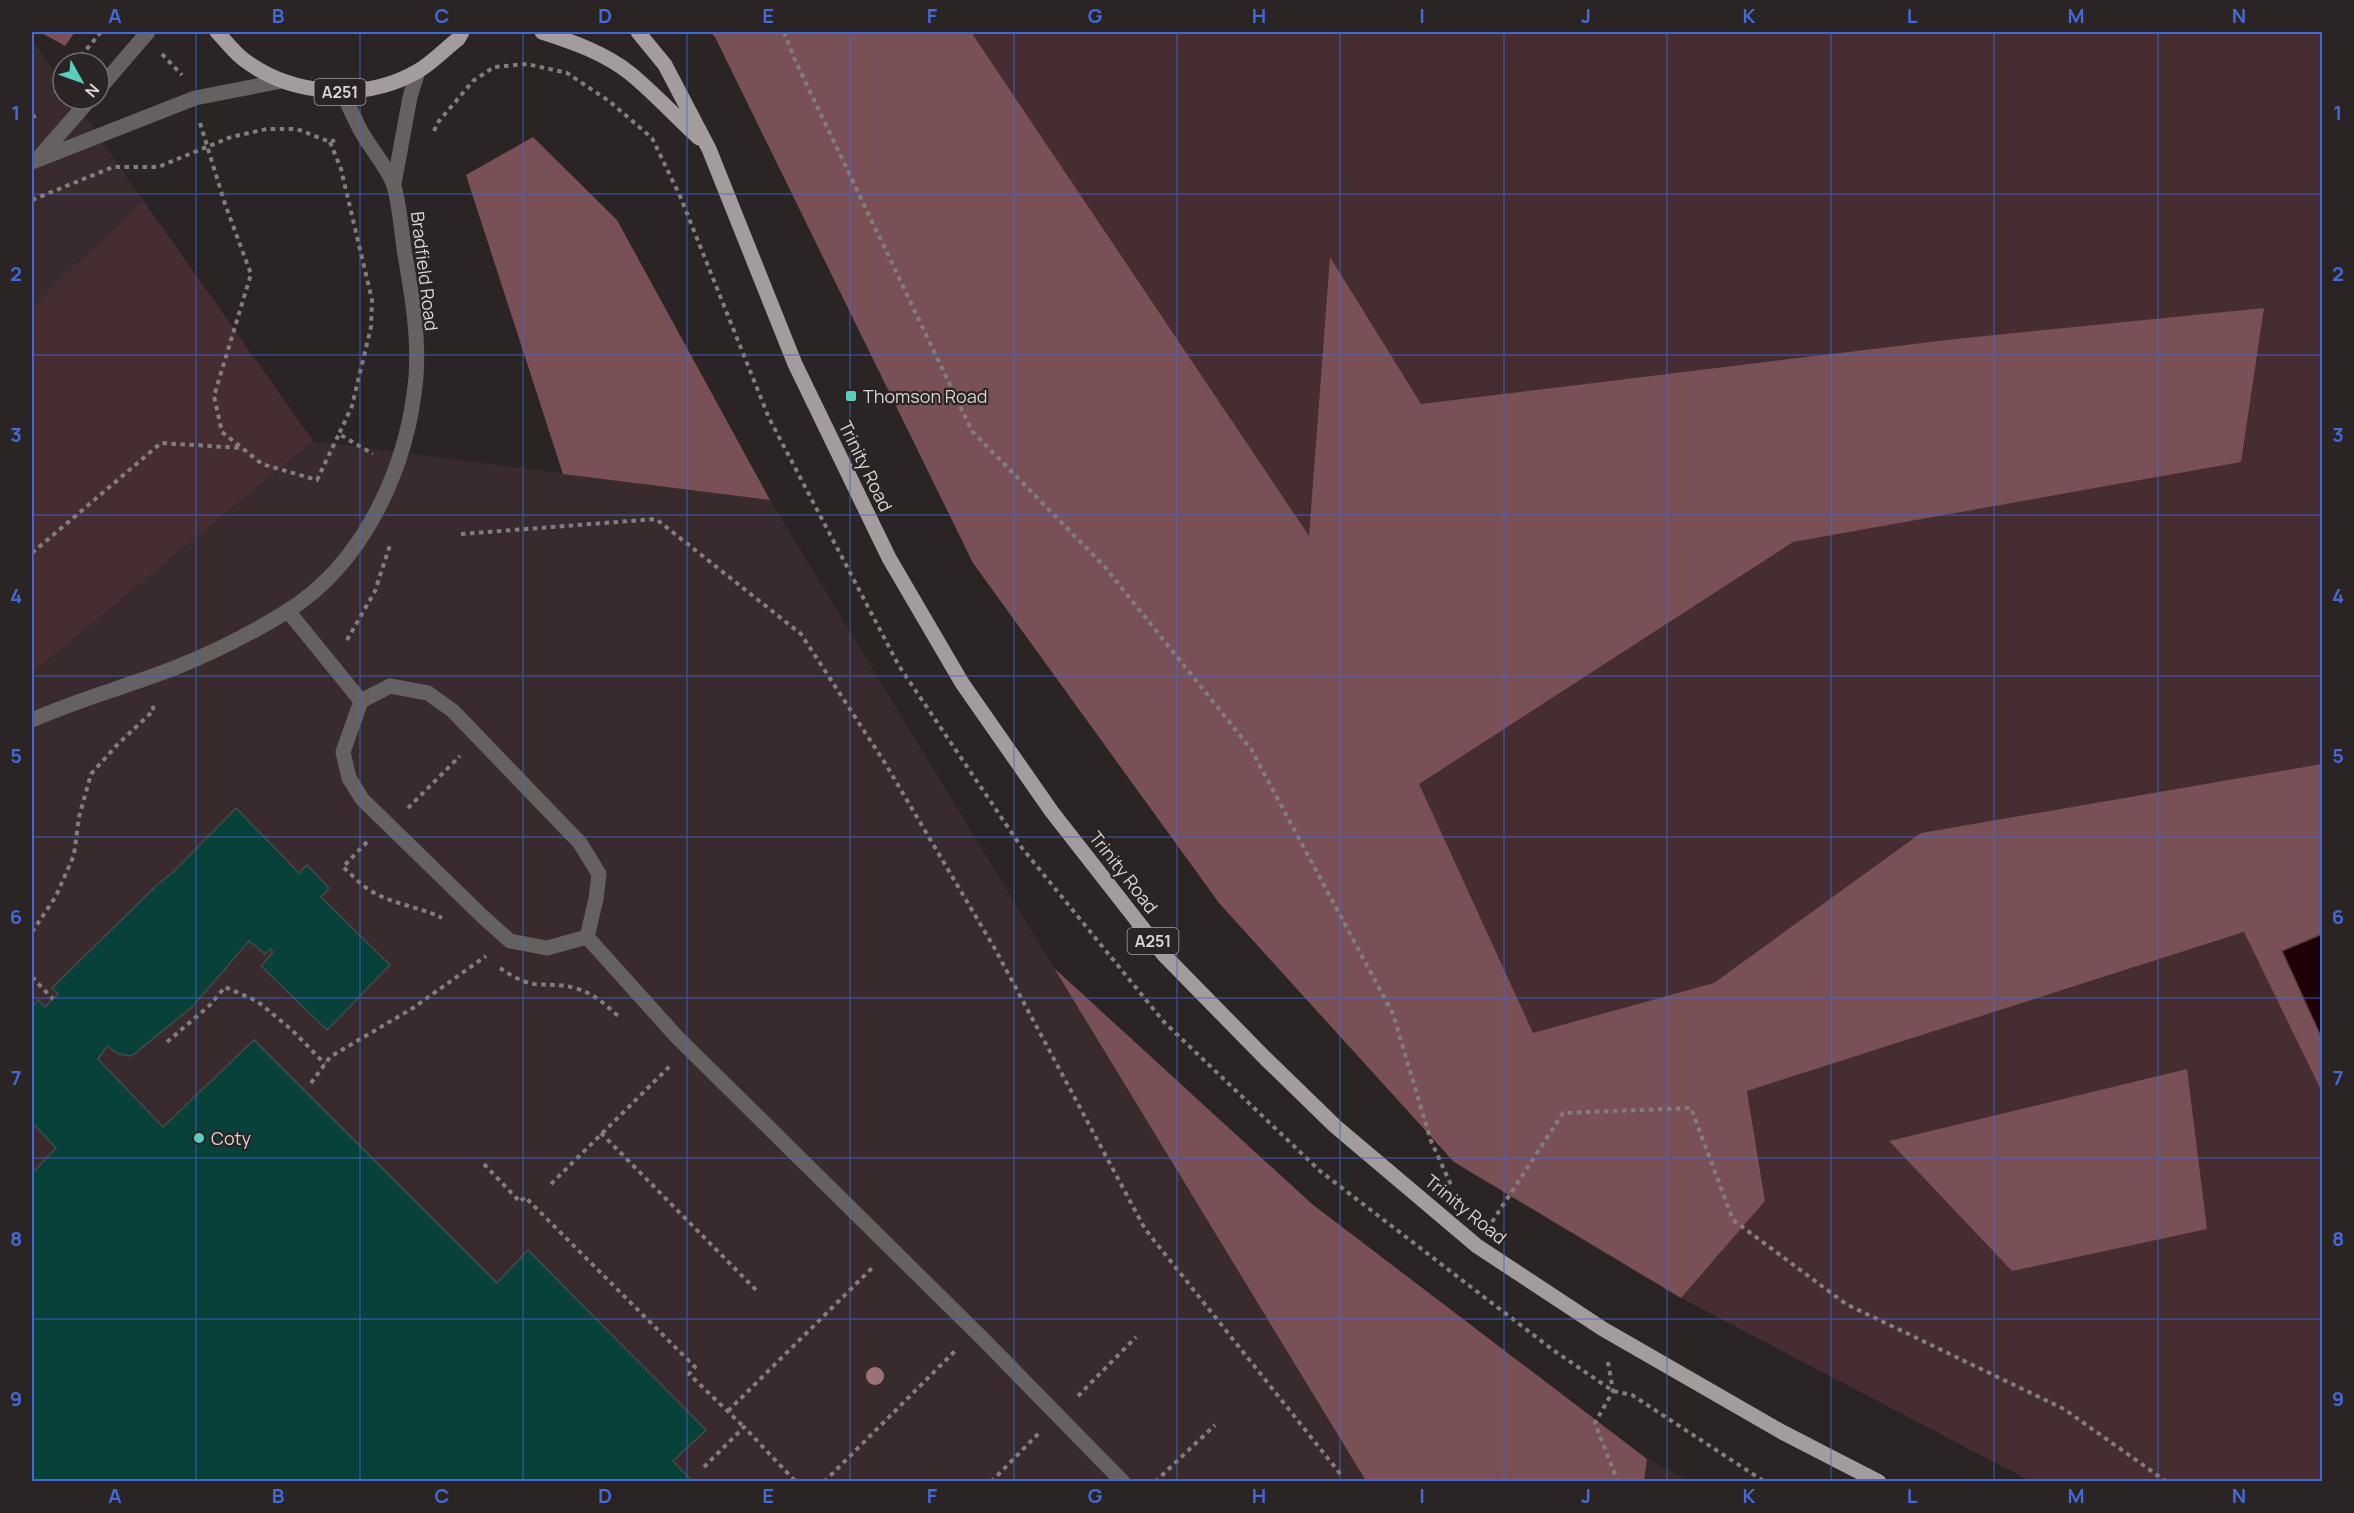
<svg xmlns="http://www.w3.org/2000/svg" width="2354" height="1513" font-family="Manrope,sans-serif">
  <rect width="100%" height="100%" fill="#2b2425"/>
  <path fill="#392b2d" d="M 32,39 L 63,85 L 63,99 L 73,99 L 143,200 L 32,309 Z
    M 313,441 L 770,500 L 1366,1481 L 32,1482 L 32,673 Z
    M 1647,1459 L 1690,1481 L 1644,1482 Z"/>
  <path fill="#452d31" d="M 862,32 L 2322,32 L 2322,838 L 1464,1083 Z
    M 143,200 L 313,441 L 32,673 L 32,307 Z
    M 2245,932 L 2322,1092 L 2322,1481 L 2030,1481 L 1681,1298 L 1765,1201 L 1747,1091 Z"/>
  <path fill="#795056" d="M 40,32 L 75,32 L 65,46 Z
    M 710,32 L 971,32 L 1309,536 L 1330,257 L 1421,404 L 1955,339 L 2264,308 L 2241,462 L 1793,542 L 1419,784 L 1533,1033 L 1714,983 L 1921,833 L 2322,764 L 2322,934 L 2282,951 L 2322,1039 L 2322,1092 L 2244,932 L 1747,1091 L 1765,1201 L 1681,1298 L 1454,1162 L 1219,903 L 973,563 L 715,37 Z
    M 533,137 L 617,220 L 770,500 L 563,474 L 466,175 Z
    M 1054,968 L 1312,1204 L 1647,1459 L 1644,1481 L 1366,1481 Z
    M 2187,1069 L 2207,1229 L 2012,1271 L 1889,1141 Z"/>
  <path fill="#1f0208" stroke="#574146" stroke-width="1.5" d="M 2322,934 L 2322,1039 L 2282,951 Z"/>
  <path fill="#08403a" stroke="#434c4a" stroke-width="1.5" d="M 236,808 L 299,873 L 307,865 L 329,888 L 321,897 L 390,965 L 327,1030 L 261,966 L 273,952 L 270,949 L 265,954 L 249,941 L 193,1006 L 132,1056 L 118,1054 L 107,1046 L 98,1059 L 163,1127 L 254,1040 L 497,1283 L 528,1250 L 706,1430 L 673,1461 L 693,1482 L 32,1482 L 32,1173 L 56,1148 L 32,1123 L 32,1007 L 38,1000 L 45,1007 L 58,994 L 52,988 L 157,885 L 172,873 Z"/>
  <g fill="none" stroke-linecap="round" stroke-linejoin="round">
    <path stroke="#837d7e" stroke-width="4" stroke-dasharray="4.5 4.5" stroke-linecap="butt" d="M 784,32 L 794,58 L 972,431 L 1105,567 L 1251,749 L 1393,1014 L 1431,1141 L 1452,1187
      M 162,54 L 182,75
      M 75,63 L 101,32
      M 55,93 L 63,82
      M 32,118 L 38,113
      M 200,123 L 225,204 L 251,274 L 214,396 L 222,432 L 262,464 L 317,480 L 339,434 L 373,454
      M 434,131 L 439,121 L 473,81 L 494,67 L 527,64 L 567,73 L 609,101 L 652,138 L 680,196 L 769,418 L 899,666 L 1022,848 L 1164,1022 L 1320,1171 L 1553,1350 L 1613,1391 L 1632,1395 L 1765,1482
      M 330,142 L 341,169 L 372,300 L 371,327 L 352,406 L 339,434
      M 32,200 L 113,167 L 158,167 L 231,137 L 267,129 L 297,129 L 330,142 L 335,140
      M 461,534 L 656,519 L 801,634 L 885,763 L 995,949 L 1145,1229 L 1342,1476
      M 32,553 L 161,443 L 242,448
      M 347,640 L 375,591 L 390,545
      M 408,808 L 460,756
      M 367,842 L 343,867 C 351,874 359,883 368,889 C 390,904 418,906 442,918
      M 32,932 L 56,896 L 74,855 L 79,817 L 91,774 L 117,745 L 154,710 L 152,705
      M 500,968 C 510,975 522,982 534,984 C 548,985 561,984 575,988 C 593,993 605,1004 618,1016
      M 32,977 L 53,999
      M 167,1042 L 210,1005 L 225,987 L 257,1001 L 292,1030 L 325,1064
      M 311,1083 L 330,1057 L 413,1008 L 486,956
      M 601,1133 L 758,1292
      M 484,1164 L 520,1202 L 525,1197 L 695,1367 L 689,1374 L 744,1427
      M 551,1184 L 670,1066
      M 1492,1222 L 1563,1113 L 1691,1108 L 1733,1220 L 1846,1304 L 2064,1409 L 2167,1482
      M 1608,1362 L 1613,1391 L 1595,1423 L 1618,1482
      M 1078,1396 L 1136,1337
      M 728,1411 L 872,1268
      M 704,1467 L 744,1427 L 796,1482
      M 824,1482 L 955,1351
      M 991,1482 L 1039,1433
      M 1155,1482 L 1215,1425"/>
    <path stroke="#656161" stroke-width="15" d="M 99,89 L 148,32
      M 41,155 L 90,99
      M 32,162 L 195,98 L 282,81
      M 394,184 L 410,97 L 418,71
      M 288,611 L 361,701
      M 390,686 L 428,693 L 453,711 L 580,843 L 599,874 L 596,899 L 587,937 L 547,948 L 510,941 L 482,916 L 362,799 L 349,778 L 343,752 L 361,701 Z
      M 32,720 C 79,699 129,686 177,667 C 214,652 252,633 286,612 C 365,563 408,466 416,377 C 419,337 412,295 405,255 C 402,237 399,198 393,183 C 386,166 372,150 362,133 C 355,120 349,106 342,92
      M 587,937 L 676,1036 L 986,1342 L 1123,1482"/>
    <path stroke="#a49b9c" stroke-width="15" d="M 217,32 C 225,40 233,51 243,59 C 291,96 365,102 418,71 C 432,63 445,49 458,39 L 462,32
      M 542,32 C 573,42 605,53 631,74 C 654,93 676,117 699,138
      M 638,32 L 665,65 L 709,149 L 795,364 L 889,558 L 962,683 L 1052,812 L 1163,954 L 1266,1059 L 1335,1126 L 1477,1246 L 1603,1329 L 1782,1432 L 1879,1482"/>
  </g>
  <circle fill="#9c7178" cx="875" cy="1376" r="9"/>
  <path fill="none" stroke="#4369d7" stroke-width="1.5" stroke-opacity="0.55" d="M 196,32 L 196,1482M 360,32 L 360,1482M 523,32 L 523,1482M 687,32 L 687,1482M 850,32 L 850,1482M 1014,32 L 1014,1482M 1177,32 L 1177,1482M 1340,32 L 1340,1482M 1504,32 L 1504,1482M 1667,32 L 1667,1482M 1831,32 L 1831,1482M 1994,32 L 1994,1482M 2158,32 L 2158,1482M 32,194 L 2322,194M 32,355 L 2322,355M 32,515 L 2322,515M 32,676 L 2322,676M 32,837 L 2322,837M 32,998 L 2322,998M 32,1158 L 2322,1158M 32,1319 L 2322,1319"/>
  <g fill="#59cebe" stroke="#2b2425" stroke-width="2">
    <rect x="845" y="390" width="12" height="12" rx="3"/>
    <circle cx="199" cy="1138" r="6"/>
  </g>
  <g text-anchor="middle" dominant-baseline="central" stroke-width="4.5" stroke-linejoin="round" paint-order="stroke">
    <g fill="#2b2425" stroke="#a6a0a0" stroke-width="1.5">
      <rect x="314.5" y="79" width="51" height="26" rx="4.5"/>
      <rect x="1127.5" y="928" width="51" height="26" rx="4.5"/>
    </g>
    <g font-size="16" font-weight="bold" fill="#dad5d5">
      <text x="340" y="92">A251</text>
      <text x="1153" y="941">A251</text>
    </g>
    <g font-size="18" fill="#dad5d5" stroke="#2b2425">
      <text transform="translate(425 271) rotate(83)">Bradfield Road</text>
      <text transform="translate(866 466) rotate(64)">Trinity Road</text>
      <text transform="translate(1124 872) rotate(52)">Trinity Road</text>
      <text transform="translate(1466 1209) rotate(39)">Trinity Road</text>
    </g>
    <g font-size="18" fill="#dad5d5" stroke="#2b2425" text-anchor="start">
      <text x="863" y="396">Thomson Road</text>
      <text x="211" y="1138">Coty</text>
    </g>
  </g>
  <rect width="2354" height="1513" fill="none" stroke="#2b2425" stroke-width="66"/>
  <g transform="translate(81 81) rotate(130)"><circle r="28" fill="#2b2425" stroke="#716b6b" stroke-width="1.5"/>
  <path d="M0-4.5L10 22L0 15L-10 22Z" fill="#59cebe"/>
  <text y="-9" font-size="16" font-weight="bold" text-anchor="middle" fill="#dad5d5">N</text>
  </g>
  <rect x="33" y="33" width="2288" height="1447" fill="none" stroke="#4369d7" stroke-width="2"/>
  <g font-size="20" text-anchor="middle" font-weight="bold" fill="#4369d7">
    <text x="115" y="23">A</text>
    <text x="278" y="23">B</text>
    <text x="442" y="23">C</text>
    <text x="605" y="23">D</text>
    <text x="768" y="23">E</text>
    <text x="932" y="23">F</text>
    <text x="1095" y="23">G</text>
    <text x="1259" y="23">H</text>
    <text x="1422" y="23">I</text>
    <text x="1586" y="23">J</text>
    <text x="1749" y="23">K</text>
    <text x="1912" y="23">L</text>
    <text x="2076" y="23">M</text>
    <text x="2239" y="23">N</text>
    <text x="16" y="120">1</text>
    <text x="2338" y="120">1</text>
    <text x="16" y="281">2</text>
    <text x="2338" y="281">2</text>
    <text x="16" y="442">3</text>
    <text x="2338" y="442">3</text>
    <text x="16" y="603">4</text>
    <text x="2338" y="603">4</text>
    <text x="16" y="763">5</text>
    <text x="2338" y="763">5</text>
    <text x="16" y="924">6</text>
    <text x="2338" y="924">6</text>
    <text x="16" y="1085">7</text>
    <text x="2338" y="1085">7</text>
    <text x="16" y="1246">8</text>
    <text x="2338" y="1246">8</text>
    <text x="16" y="1406">9</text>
    <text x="2338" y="1406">9</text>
    <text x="115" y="1503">A</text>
    <text x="278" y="1503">B</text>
    <text x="442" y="1503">C</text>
    <text x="605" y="1503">D</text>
    <text x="768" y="1503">E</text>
    <text x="932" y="1503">F</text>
    <text x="1095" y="1503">G</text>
    <text x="1259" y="1503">H</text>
    <text x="1422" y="1503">I</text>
    <text x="1586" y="1503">J</text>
    <text x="1749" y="1503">K</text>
    <text x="1912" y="1503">L</text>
    <text x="2076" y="1503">M</text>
    <text x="2239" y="1503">N</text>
  </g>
</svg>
